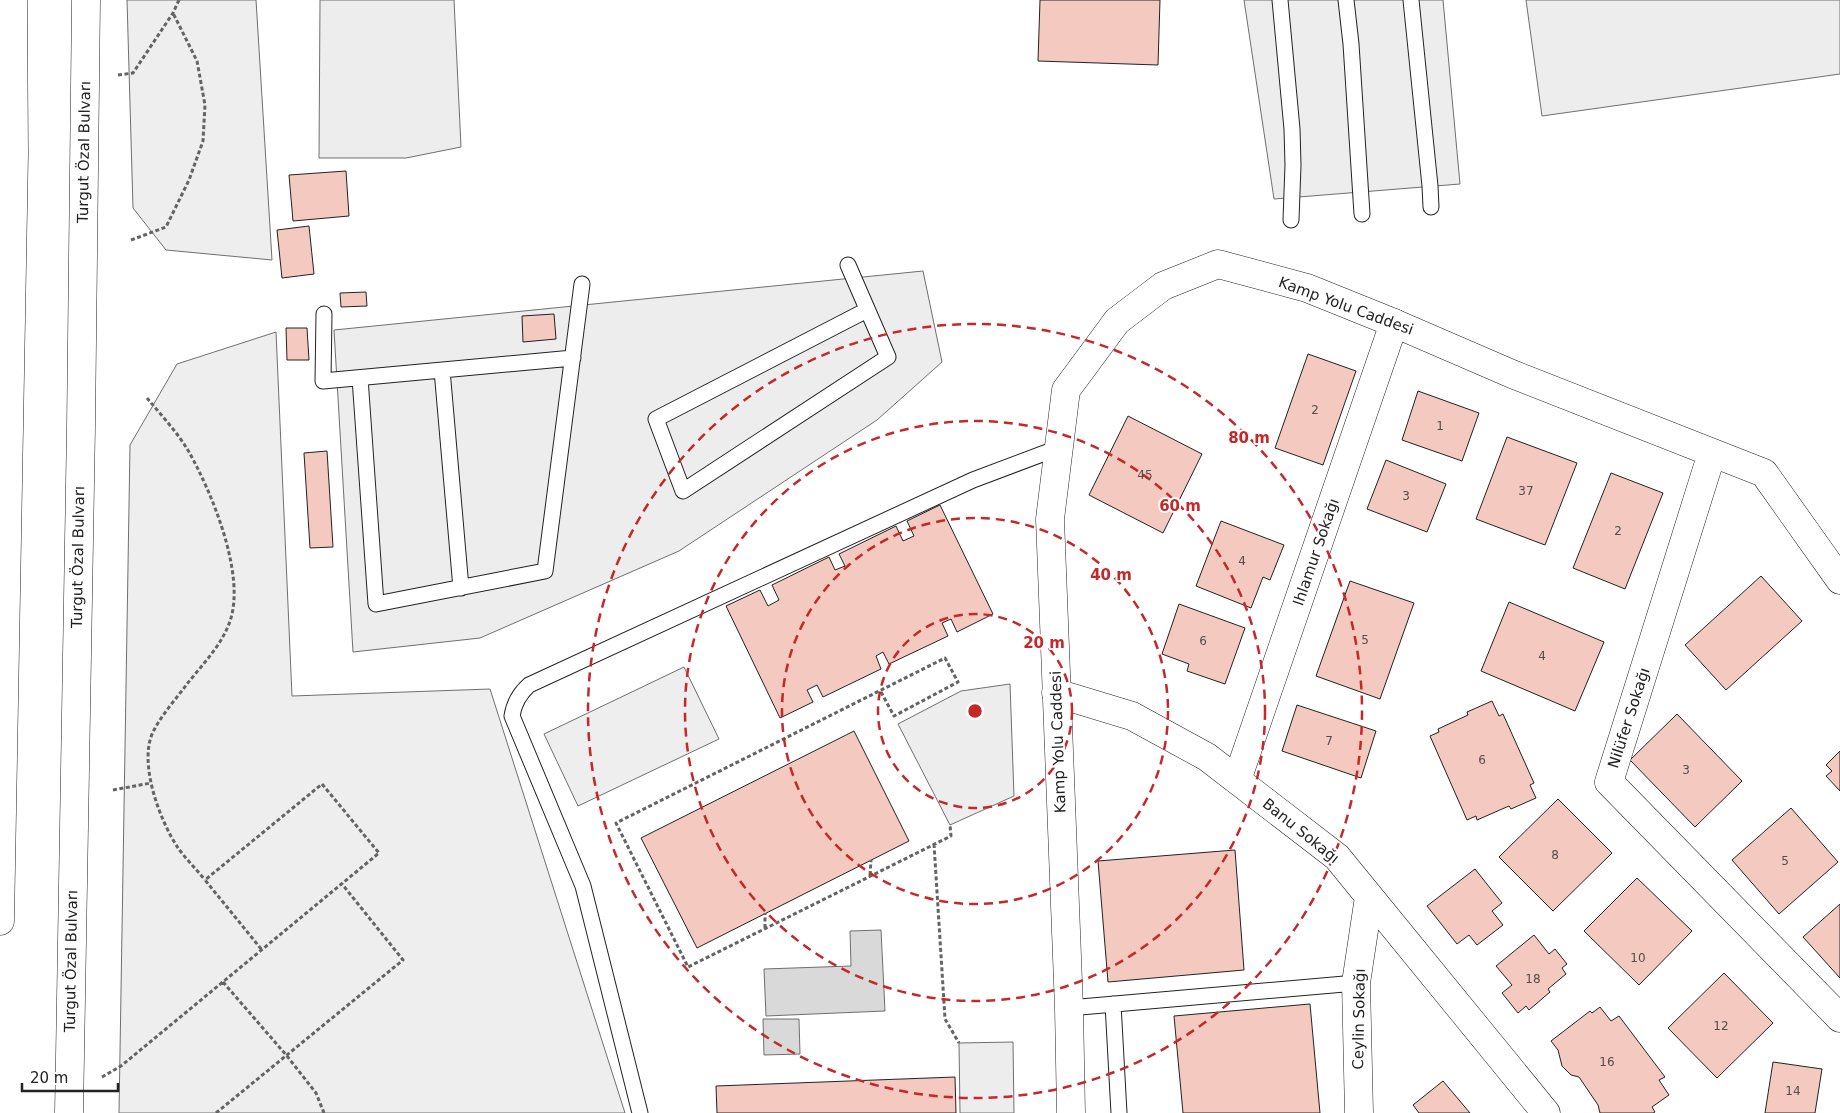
<svg xmlns="http://www.w3.org/2000/svg" width="1840" height="1113" font-family="'DejaVu Sans',sans-serif">
  <rect width="100%" height="100%" fill="#fff"/>
  <path fill="#eee" stroke="#6f6f6f" d="M 127,0 L 256,0 L 272,260 L 166,250 L 133,208 Z
    M 276,332 L 292,696 L 490,689 L 625,1113 L 119,1113 L 130,445 L 177,364 Z
    M 684,667 L 719,739 L 578,806 L 544,734 Z"/>
  <path fill="#ededed" stroke="#6f6f6f" d="M 320,0 L 454,0 L 461,147 L 406,158 L 319,158 Z
    M 1244,0 L 1443,0 L 1460,184 L 1274,199 Z
    M 1526,0 L 1840,0 L 1840,74 L 1542,116 Z
    M 923,271 L 942,362 L 877,420 L 679,551 L 480,638 L 353,652 L 334,330 Z
    M 1010,684 L 1014,796 L 950,825 L 898,724 L 961,691 Z
    M 1013,1042 L 1014,1113 L 960,1113 L 959,1043 Z"/>
  <path fill="#d9d9d9" stroke="#6f6f6f" d="M 881,930 L 885,1011 L 766,1016 L 764,969 L 851,966 L 850,931 Z
    M 763,1019 L 799,1019 L 800,1054 L 764,1055 Z"/>
  <path fill="#f3c9c0" stroke="#222" d="M 1040,0 L 1160,0 L 1158,65 L 1038,61 Z
    M 346,171 L 349,216 L 293,221 L 289,175 Z
    M 309,226 L 314,274 L 282,278 L 277,230 Z
    M 366,292 L 367,306 L 341,307 L 340,293 Z
    M 554,314 L 556,339 L 523,342 L 522,316 Z
    M 286,328 L 307,328 L 309,360 L 287,360 Z
    M 1308,354 L 1356,371 L 1323,465 L 1275,448 Z
    M 1418,391 L 1479,413 L 1462,461 L 1402,440 Z
    M 1128,416 L 1202,454 L 1163,533 L 1089,495 Z
    M 1507,437 L 1577,463 L 1545,545 L 1476,519 Z
    M 327,451 L 333,547 L 310,548 L 304,453 Z
    M 1386,460 L 1446,484 L 1427,532 L 1367,509 Z
    M 1611,473 L 1663,493 L 1625,589 L 1573,568 Z
    M 940,505 L 993,614 L 957,632 L 951,619 L 942,623 L 948,636 L 889,664 L 883,652 L 876,656 L 881,669 L 823,697 L 817,685 L 807,690 L 813,702 L 780,718 L 726,606 L 760,590 L 768,606 L 779,600 L 772,585 L 829,557 L 835,570 L 845,566 L 839,554 L 896,526 L 903,541 L 914,536 L 907,521 Z
    M 1221,521 L 1284,545 L 1270,580 L 1263,577 L 1251,608 L 1196,586 Z
    M 1761,576 L 1802,621 L 1726,690 L 1685,645 Z
    M 1350,581 L 1414,603 L 1380,699 L 1316,676 Z
    M 1509,602 L 1604,642 L 1575,711 L 1481,671 Z
    M 1179,604 L 1245,628 L 1225,684 L 1187,671 L 1189,664 L 1162,654 Z
    M 1492,701 L 1499,716 L 1503,714 L 1534,783 L 1530,785 L 1536,798 L 1511,809 L 1509,806 L 1477,820 L 1476,816 L 1467,820 L 1430,736 L 1439,732 L 1438,729 L 1468,715 L 1467,712 Z
    M 1297,705 L 1376,731 L 1361,778 L 1282,751 Z
    M 1677,714 L 1742,781 L 1695,827 L 1630,760 Z
    M 854,731 L 909,841 L 697,948 L 641,838 Z
    M 1840,751 L 1840,791 L 1826,776 L 1832,771 L 1826,765 Z
    M 1558,799 L 1612,853 L 1553,911 L 1499,857 Z
    M 1791,808 L 1838,862 L 1779,914 L 1732,860 Z
    M 1235,850 L 1244,970 L 1108,982 L 1098,861 Z
    M 1475,869 L 1502,903 L 1492,911 L 1503,925 L 1477,945 L 1469,935 L 1457,944 L 1427,906 Z
    M 1637,878 L 1692,931 L 1639,985 L 1584,931 Z
    M 1840,904 L 1840,978 L 1803,937 Z
    M 1534,935 L 1549,954 L 1555,949 L 1567,964 L 1562,968 L 1566,974 L 1548,989 L 1550,992 L 1529,1010 L 1526,1006 L 1518,1013 L 1502,993 L 1512,985 L 1496,966 Z
    M 1724,973 L 1773,1023 L 1717,1078 L 1668,1028 Z
    M 1310,1004 L 1320,1113 L 1183,1113 L 1174,1016 Z
    M 1600,1007 L 1611,1021 L 1619,1016 L 1665,1077 L 1659,1080 L 1669,1095 L 1652,1107 L 1655,1112 L 1653,1113 L 1600,1113 L 1598,1105 L 1579,1077 L 1571,1075 L 1562,1066 L 1558,1050 L 1551,1041 L 1590,1011 L 1592,1013 Z
    M 1773,1062 L 1822,1069 L 1815,1113 L 1765,1113 Z
    M 955,1077 L 956,1113 L 717,1113 L 716,1086 Z
    M 1443,1081 L 1470,1113 L 1419,1113 L 1413,1105 Z"/>
  <g fill="none" stroke-linecap="round" stroke-linejoin="round">
    <defs>
      <path id="service" d="M 1280,0 L 1292,129 L 1293,165 L 1291,220
        M 1346,0 L 1351,44 L 1362,214
        M 1411,0 L 1430,186 L 1431,207
        M 848,265 L 888,357 L 683,491 L 656,419 L 867,310
        M 324,314 L 323,381 L 573,358
        M 442,370 L 461,588
        M 360,378 L 376,604 L 545,571 L 582,284
        M 1113,1004 L 1119,1113
        M 1069,1008 L 1356,983
        M 640,1113 L 583,886 L 512,716 C 514,703 519,694 529,685 L 973,480 L 1058,448"/>
      <path id="minor" d="M 1712,453 L 1609,782 L 1840,1018
        M 1056,693 L 1132,716 L 1207,757 L 1337,857 L 1546,1113
        M 1237,780 L 1394,323
        M 1359,1113 L 1356,983 L 1369,897"/>
      <path id="tertiary" d="M 1071,1113 L 1069,1008 L 1050,519 L 1066,390 L 1117,321 L 1163,286 L 1218,264 L 1307,288 L 1394,323 L 1512,374 L 1764,473 L 1840,580"/>
      <path id="trunk" d="M 0,921 L 14,154 L 13,0
        M 69,1113 L 81,427 L 86,0"/>
    </defs>
    <use href="#service" stroke="#222" stroke-width="17"/>
    <use href="#minor" stroke="#222" stroke-width="29"/>
    <use href="#tertiary" stroke="#222" stroke-width="29"/>
    <use href="#trunk" stroke="#222" stroke-width="29"/>
    <path stroke="#646464" stroke-width="3" stroke-dasharray="4 2.5" stroke-linecap="butt" d="M 118,75 L 133,73 L 173,13 L 179,0
      M 131,240 L 166,227 L 189,180 L 203,141 L 205,105 L 197,61 L 173,13
      M 147,398 C 161,415 178,433 189,452 C 212,493 246,575 230,621 C 222,645 202,665 187,684 C 176,699 163,713 154,730 C 137,761 160,821 178,848 C 186,859 196,869 205,880
      M 881,692 L 894,716 L 958,682 L 945,658 L 616,823 L 688,967 L 951,836 L 950,825
      M 113,790 L 151,783
      M 934,844 L 945,1019 L 959,1043
      M 870,875 L 871,860
      M 765,928 L 765,913
      M 223,982 L 287,1056 L 316,1093 L 324,1113
      M 102,1077 L 121,1066 L 379,853 L 322,784 L 205,880 L 262,950
      M 216,1113 L 403,960 L 342,884"/>
    <use href="#service" stroke="#fff" stroke-width="15"/>
    <use href="#minor" stroke="#fff" stroke-width="28"/>
    <use href="#tertiary" stroke="#fff" stroke-width="28"/>
    <use href="#trunk" stroke="#fff" stroke-width="28"/>
  </g>
  <g fill="none" stroke="#c62828" stroke-width="2.5" stroke-dasharray="9 6">
    <circle cx="975" cy="711" r="97"/>
    <circle cx="975" cy="711" r="193"/>
    <circle cx="975" cy="711" r="290"/>
    <circle cx="975" cy="711" r="387"/>
  </g>
  <g text-anchor="middle" dominant-baseline="central" stroke-width="4" stroke-linejoin="round" paint-order="stroke">
    <g font-size="12" fill="#564c4a">
      <text x="1315" y="410">2</text>
      <text x="1440" y="426">1</text>
      <text x="1145" y="475">45</text>
      <text x="1526" y="491">37</text>
      <text x="1406" y="496">3</text>
      <text x="1618" y="531">2</text>
      <text x="1242" y="561">4</text>
      <text x="1365" y="640">5</text>
      <text x="1203" y="641">6</text>
      <text x="1542" y="656">4</text>
      <text x="1329" y="741">7</text>
      <text x="1482" y="760">6</text>
      <text x="1686" y="770">3</text>
      <text x="1555" y="855">8</text>
      <text x="1785" y="861">5</text>
      <text x="1638" y="958">10</text>
      <text x="1533" y="979">18</text>
      <text x="1721" y="1026">12</text>
      <text x="1607" y="1062">16</text>
      <text x="1793" y="1091">14</text>
    </g>
    <g font-size="15" fill="#222" stroke="#fff">
      <text transform="translate(84 152) rotate(-89)">Turgut Özal Bulvarı</text>
      <text transform="translate(1346 306) rotate(20)">Kamp Yolu Caddesi</text>
      <text transform="translate(1316 552) rotate(-71)">Ihlamur Sokağı</text>
      <text transform="translate(78 557) rotate(-89)">Turgut Özal Bulvarı</text>
      <text transform="translate(1629 718) rotate(-72)">Nilüfer Sokağı</text>
      <text transform="translate(1058 742) rotate(-92)">Kamp Yolu Caddesi</text>
      <text transform="translate(1301 831) rotate(39)">Banu Sokağı</text>
      <text transform="translate(71 961) rotate(-89)">Turgut Özal Bulvarı</text>
      <text transform="translate(1359 1019) rotate(-89)">Ceylin Sokağı</text>
    </g>
  </g>
  <circle cx="975" cy="711" r="8" fill="#c62828" stroke="#fff" stroke-width="2.5"/>
  <g font-size="15" text-anchor="middle" font-weight="bold" fill="#c62828" stroke="#fff" stroke-width="4" stroke-linejoin="round" paint-order="stroke">
    <text x="1249" y="443">80 m</text>
    <text x="1180" y="511">60 m</text>
    <text x="1111" y="580">40 m</text>
    <text x="1044" y="648">20 m</text>
  </g>
  <path d="M22 1083v8h96v-8" fill="none" stroke="#222222" stroke-width="2.5"/>
  <text x="30" y="1083" font-size="15" fill="#222222" stroke="#ffffff" stroke-width="4" paint-order="stroke">20 m</text>
</svg>
